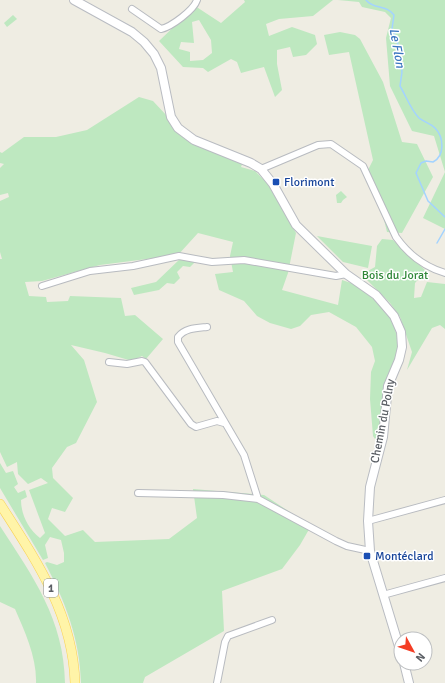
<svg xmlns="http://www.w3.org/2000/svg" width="445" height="683" font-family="Signika,sans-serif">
  <rect width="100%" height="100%" fill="#efede3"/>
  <path fill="#bee8c0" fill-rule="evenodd" d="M 244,0 L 333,0 L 313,16 L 279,19 L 266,24 L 269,36 L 292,27 L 315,35 L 317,44 L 306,55 L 293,57 L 290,47 L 277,50 L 277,64 L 282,90 L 275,97 L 264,67 L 241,73 L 237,62 L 231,59 L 208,72 L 203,68 L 183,67 L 159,41 L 186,15 L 192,4 L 221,23 L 245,2 ZM 199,20 L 211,40 L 212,53 L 203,60 L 190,61 L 190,52 L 179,49 L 181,42 L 194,43 L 192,22 Z
    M 338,0 L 445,0 L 445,172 L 434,136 L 412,131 L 390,86 L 386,38 L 391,18 L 385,12 L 362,7 L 359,2 Z
    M 13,15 L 17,19 L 7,27 L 4,23 Z
    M 340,32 L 355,35 L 360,39 L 383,82 L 402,142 L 417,144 L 433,177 L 402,233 L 387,232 L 378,195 L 367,172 L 373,160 L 349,52 L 329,55 L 324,35 Z
    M 139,97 L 153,101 L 182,132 L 243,162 L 241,167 L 255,171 L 267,183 L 296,233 L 288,273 L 282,290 L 338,305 L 342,280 L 357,285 L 385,309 L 393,322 L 399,344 L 381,433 L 378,438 L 375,439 L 373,436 L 370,399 L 371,372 L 375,361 L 372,347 L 356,327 L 329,312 L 311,315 L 300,326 L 291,329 L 270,323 L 257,316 L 244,301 L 219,290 L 215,274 L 233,272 L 230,256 L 233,242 L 198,233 L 178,255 L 100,265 L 42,281 L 25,282 L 29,296 L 46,297 L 47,302 L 68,301 L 70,296 L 121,298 L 125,316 L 135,315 L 163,339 L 146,359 L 142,356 L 132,361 L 105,353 L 71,345 L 84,360 L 97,402 L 76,443 L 67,447 L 52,468 L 53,478 L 73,498 L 65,512 L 52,508 L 48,519 L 65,536 L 83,530 L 95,542 L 169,539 L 197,518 L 193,489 L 264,495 L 311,526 L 300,545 L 282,569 L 222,591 L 224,631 L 145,677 L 143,683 L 81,683 C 80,639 65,601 45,563 L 47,562 L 57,565 L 64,562 L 64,553 L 61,540 L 50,537 L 45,545 L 48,558 L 43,560 L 0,488 L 0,463 L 6,473 L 13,471 L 18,484 L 14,487 L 18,493 L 25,490 L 27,497 L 21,500 C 21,514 28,529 40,538 L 45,533 L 29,490 L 48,483 L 41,478 L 28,484 L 18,474 L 17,462 L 7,467 L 0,452 L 0,259 L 2,259 L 0,252 L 0,201 L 9,197 L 8,193 L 0,195 L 0,168 L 4,164 L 0,163 L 0,152 L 2,153 L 24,137 L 56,137 L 87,130 Z
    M 445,172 L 445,229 L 423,218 Z
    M 341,191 L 347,197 L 343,200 L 341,203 L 337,203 L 336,195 Z
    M 317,236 L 372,246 L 368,268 L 343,262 Z
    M 382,239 L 393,240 L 426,271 L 415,283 L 414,298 L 421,297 L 427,282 L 445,284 L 445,329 L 440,325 L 432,328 L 407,370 L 412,352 L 400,317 L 390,303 L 364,277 L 364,273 L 375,267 L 377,246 Z
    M 181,258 L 197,260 L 190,267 L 183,266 L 177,272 L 180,278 L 174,284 L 167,283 L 159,290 L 134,295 L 131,288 L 156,282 Z
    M 0,526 C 33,577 64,619 65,683 L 36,683 C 37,658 25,632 15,609 L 0,602 Z"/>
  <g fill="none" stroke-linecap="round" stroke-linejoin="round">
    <path stroke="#a3d3ff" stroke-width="1.5" d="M 366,0 C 374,10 386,4 394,15 L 392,29 L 397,39 L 402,72 L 400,86 C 406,96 411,110 419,118 C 424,122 430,123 435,128 C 444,137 445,156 433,162 L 426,161 L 421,163 L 416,173 L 428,201 L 445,217
      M 437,243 L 445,229"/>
    <defs>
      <path id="street" d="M 132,9 L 161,29 C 171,27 194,10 197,0
        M 261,169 L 318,145 L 331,144 L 363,166 L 396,237 C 408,254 425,267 445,273
        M 42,286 L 90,271 L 133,266 L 179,256 L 212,262 L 244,260 L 336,276 L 346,274
        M 207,327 C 197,328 185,328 178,337 L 178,342 L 244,455 L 258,499
        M 109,362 L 127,364 L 142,361 L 145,362 L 191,424 L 196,427 L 217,421 L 224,423
        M 138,493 L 223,495 L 258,499 L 336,541 L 347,546 L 370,551
        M 368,521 L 445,500
        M 383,595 L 445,578
        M 217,683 L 225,642 L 228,636 L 272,620"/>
      <path id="secondary" d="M 74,0 L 132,32 L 144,42 L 154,54 L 161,68 L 171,117 L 178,128 L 194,140 L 251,163 L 261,169 L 273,184 L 296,225 L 346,274 L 376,295 L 394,316 L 401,332 L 402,347 L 399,360 L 388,386 L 383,437 L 370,487 L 368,521 L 370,551 L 401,653
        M 404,663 L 409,683"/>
      <path id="primary" d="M 0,504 C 36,560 73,614 75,683"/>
    </defs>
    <use href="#street" stroke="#b8bbc0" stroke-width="8"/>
    <use href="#secondary" stroke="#b9bcc2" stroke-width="10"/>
    <use href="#primary" stroke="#fad251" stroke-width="10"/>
    <use href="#street" stroke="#fff" stroke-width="6"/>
    <use href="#secondary" stroke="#fff" stroke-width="8"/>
    <use href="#primary" stroke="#fff4a8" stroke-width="9"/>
  </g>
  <g fill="#1a4fb4" stroke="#fff" stroke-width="1.5">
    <rect x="272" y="178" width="8" height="8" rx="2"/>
    <rect x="363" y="552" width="8" height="8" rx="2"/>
  </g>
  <g text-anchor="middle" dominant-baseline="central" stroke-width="3" stroke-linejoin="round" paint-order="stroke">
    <rect fill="#fff" stroke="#8c8f93" stroke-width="1" x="44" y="579" width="14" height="18" rx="3"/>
    <g font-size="11" font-weight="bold" fill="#5b5f65">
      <text x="51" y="588">1</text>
    </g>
    <g font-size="12" fill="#164399" stroke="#fff" text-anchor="start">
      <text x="284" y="182">Florimont</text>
      <text x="375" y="556">Montéclard</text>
    </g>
    <g font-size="12" fill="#2f8738" stroke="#fff">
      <text x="395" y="275">Bois du Jorat</text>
    </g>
    <g font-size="12" fill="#5b5f65" stroke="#fff">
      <text transform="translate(383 421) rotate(-79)">Chemin du Polny</text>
    </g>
    <g font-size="13" font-style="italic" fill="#3c77c1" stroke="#fff">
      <text transform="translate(397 48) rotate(80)">Le Flon</text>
    </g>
  </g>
  <g transform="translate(413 651) rotate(130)"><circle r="19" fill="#ffffff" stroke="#bdbfc1"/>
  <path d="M0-3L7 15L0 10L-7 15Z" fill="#f43d24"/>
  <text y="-6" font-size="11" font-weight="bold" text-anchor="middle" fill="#5b5f65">N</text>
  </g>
</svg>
